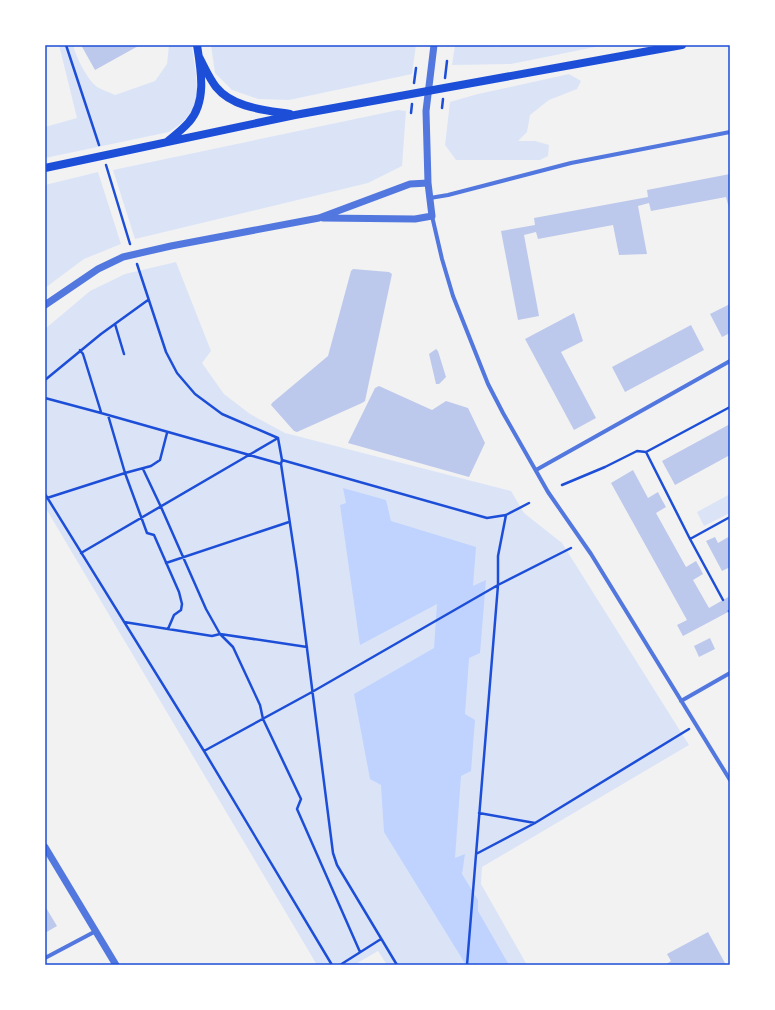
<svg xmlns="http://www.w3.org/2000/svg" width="775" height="1010" font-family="Quicksand,sans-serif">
  <rect width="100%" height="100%" fill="#f2f2f2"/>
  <path fill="#dbe4f7" d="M 59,45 L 73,45 C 76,57 87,79 97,87 C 102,90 109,92 115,95 L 155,81 L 167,64 L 169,45 L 192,45 C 196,84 208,108 169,132 L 45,158 L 45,127 L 77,118 Z
    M 211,45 L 416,45 L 412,74 L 289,100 L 258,99 L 232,90 L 215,73 Z
    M 455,45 L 494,45 L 495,47 L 504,45 L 605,45 L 511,64 L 452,65 Z
    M 569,74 L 581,81 L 577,89 L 549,100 L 530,115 L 527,132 L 518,141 L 535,141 L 549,145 L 548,156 L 540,160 L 456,160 L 445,145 L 450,102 L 478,94 Z
    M 398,110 L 406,111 L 402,166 L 368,183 L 135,239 L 113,170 Z
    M 98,172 L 121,244 L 84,259 L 45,288 L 45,185 Z
    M 176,262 L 211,351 L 202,363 L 224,394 L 250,414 L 285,433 L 511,491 L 524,513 L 562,543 L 689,745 L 482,867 L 481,884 L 527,965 L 387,965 L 378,951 L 354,965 L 317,965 L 45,507 L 45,329 L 90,291 L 125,274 Z
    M 730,494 L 730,513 L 704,526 L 697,512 Z"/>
  <path fill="#bfd3fe" d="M 343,488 L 386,500 L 391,521 L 476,547 L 473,586 L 486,580 L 480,653 L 469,658 L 465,714 L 475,720 L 471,771 L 461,776 L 455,858 L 465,854 L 462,874 L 478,900 L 478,911 L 509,965 L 466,965 L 384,832 L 381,785 L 370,779 L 354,694 L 434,648 L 437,604 L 360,645 L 340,505 L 346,503 Z"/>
  <path fill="#bdc9ec" d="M 81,45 L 140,45 L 95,70 Z
    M 730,174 L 730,212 L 726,197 L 651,211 L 649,203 L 638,206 L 647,254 L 619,255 L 613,225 L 538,239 L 536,232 L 524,235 L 539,316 L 518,320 L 501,231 L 535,225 L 534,218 L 648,197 L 647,190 Z
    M 353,269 L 389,272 L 392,274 L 365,401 L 362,403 L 297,432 L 294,431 L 271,405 L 272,403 L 328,356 L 351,271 Z
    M 730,304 L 730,333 L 722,337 L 710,314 Z
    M 574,313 L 583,341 L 561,352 L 596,418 L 574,430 L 525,339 Z
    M 691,325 L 704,350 L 625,392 L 612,367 Z
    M 436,349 L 438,351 L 446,377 L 439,384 L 436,384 L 429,354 Z
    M 379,386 L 432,410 L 446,401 L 468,408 L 485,443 L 469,477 L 348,443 L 375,388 Z
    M 730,424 L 730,455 L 675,485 L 662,461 Z
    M 633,470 L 648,498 L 658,492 L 662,500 L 666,507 L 656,513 L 686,567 L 696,561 L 700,568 L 703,574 L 693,580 L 709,608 L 730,596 L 730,611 L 683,636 L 677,625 L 687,620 L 611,483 Z
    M 730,536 L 730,567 L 722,571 L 706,541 L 715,537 L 718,543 Z
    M 710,638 L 715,649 L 699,657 L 694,646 Z
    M 45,906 L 57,926 L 45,933 Z
    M 708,932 L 726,965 L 665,965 L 671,961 L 667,954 Z"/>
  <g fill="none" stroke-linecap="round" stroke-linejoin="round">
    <path stroke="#1d4ed8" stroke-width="2.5" d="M 66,45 L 99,145
      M 445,78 L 447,61
      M 414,83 L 416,68
      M 442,108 L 443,99
      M 411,113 L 412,104
      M 106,165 L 130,244
      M 137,264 L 166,352 L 177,373 L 195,394 L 222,414 L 278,438
      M 115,324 L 124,354
      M 80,350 L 83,354 L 101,412
      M 45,380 L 101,334 L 148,300
      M 45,398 L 101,413 L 281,464
      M 167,433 L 160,460 L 151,466 L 125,473 L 147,533 L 154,535 L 179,592 L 182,604 L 181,610 L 174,615 L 168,629
      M 278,438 L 282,460 L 281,464 L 297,570 L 333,853 L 337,865 L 397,965
      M 646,452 L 690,539 L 723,600
      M 646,452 L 730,407
      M 282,460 L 487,518 L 506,515 L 529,503
      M 143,469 L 161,507 L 206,609 L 220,634 L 233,647 L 260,705 L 263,719 L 301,799 L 297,809 L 360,952
      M 562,485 L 605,467 L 637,451 L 646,452
      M 45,494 L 204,751 L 332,965
      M 47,498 L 125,473 L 108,415
      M 690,539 L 730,517
      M 81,553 L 278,438
      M 166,563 L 289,522
      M 729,611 L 730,612
      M 124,622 L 212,636 L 220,634 L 307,647
      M 204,751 L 312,692 L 498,585 L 571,548
      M 479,813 L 535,823
      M 476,854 L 535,823 L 689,729
      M 340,965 L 381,939
      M 467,965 L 498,585 L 498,556 L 506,515"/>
    <path stroke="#5277de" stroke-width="4" d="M 430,198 L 448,195 L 571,163 L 730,132
      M 432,216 L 442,259 L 453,296 L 488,384 L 503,413 L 548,492 L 591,554 L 730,780
      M 536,470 L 730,361
      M 681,701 L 730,673
      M 45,958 L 96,931"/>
    <path stroke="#5277de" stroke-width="7" d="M 323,218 L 415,219 L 432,216 L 428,183 L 426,111 L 434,45
      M 45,305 L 98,269 L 123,257 L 171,246 L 319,218 L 410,184 L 428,183
      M 45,847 L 116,965"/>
    <path stroke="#1d4ed8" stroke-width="8" d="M 199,57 C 204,66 209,78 216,87 C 233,108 265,110 290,114
      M 168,141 C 175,135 183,129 189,122 C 207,102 201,70 197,45
      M 45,168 L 295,115 L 682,45"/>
  </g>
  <rect width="775" height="1010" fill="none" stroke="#ffffff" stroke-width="92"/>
  <rect x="46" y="46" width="683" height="918" fill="none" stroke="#1d4ed8" stroke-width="1.5"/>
</svg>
